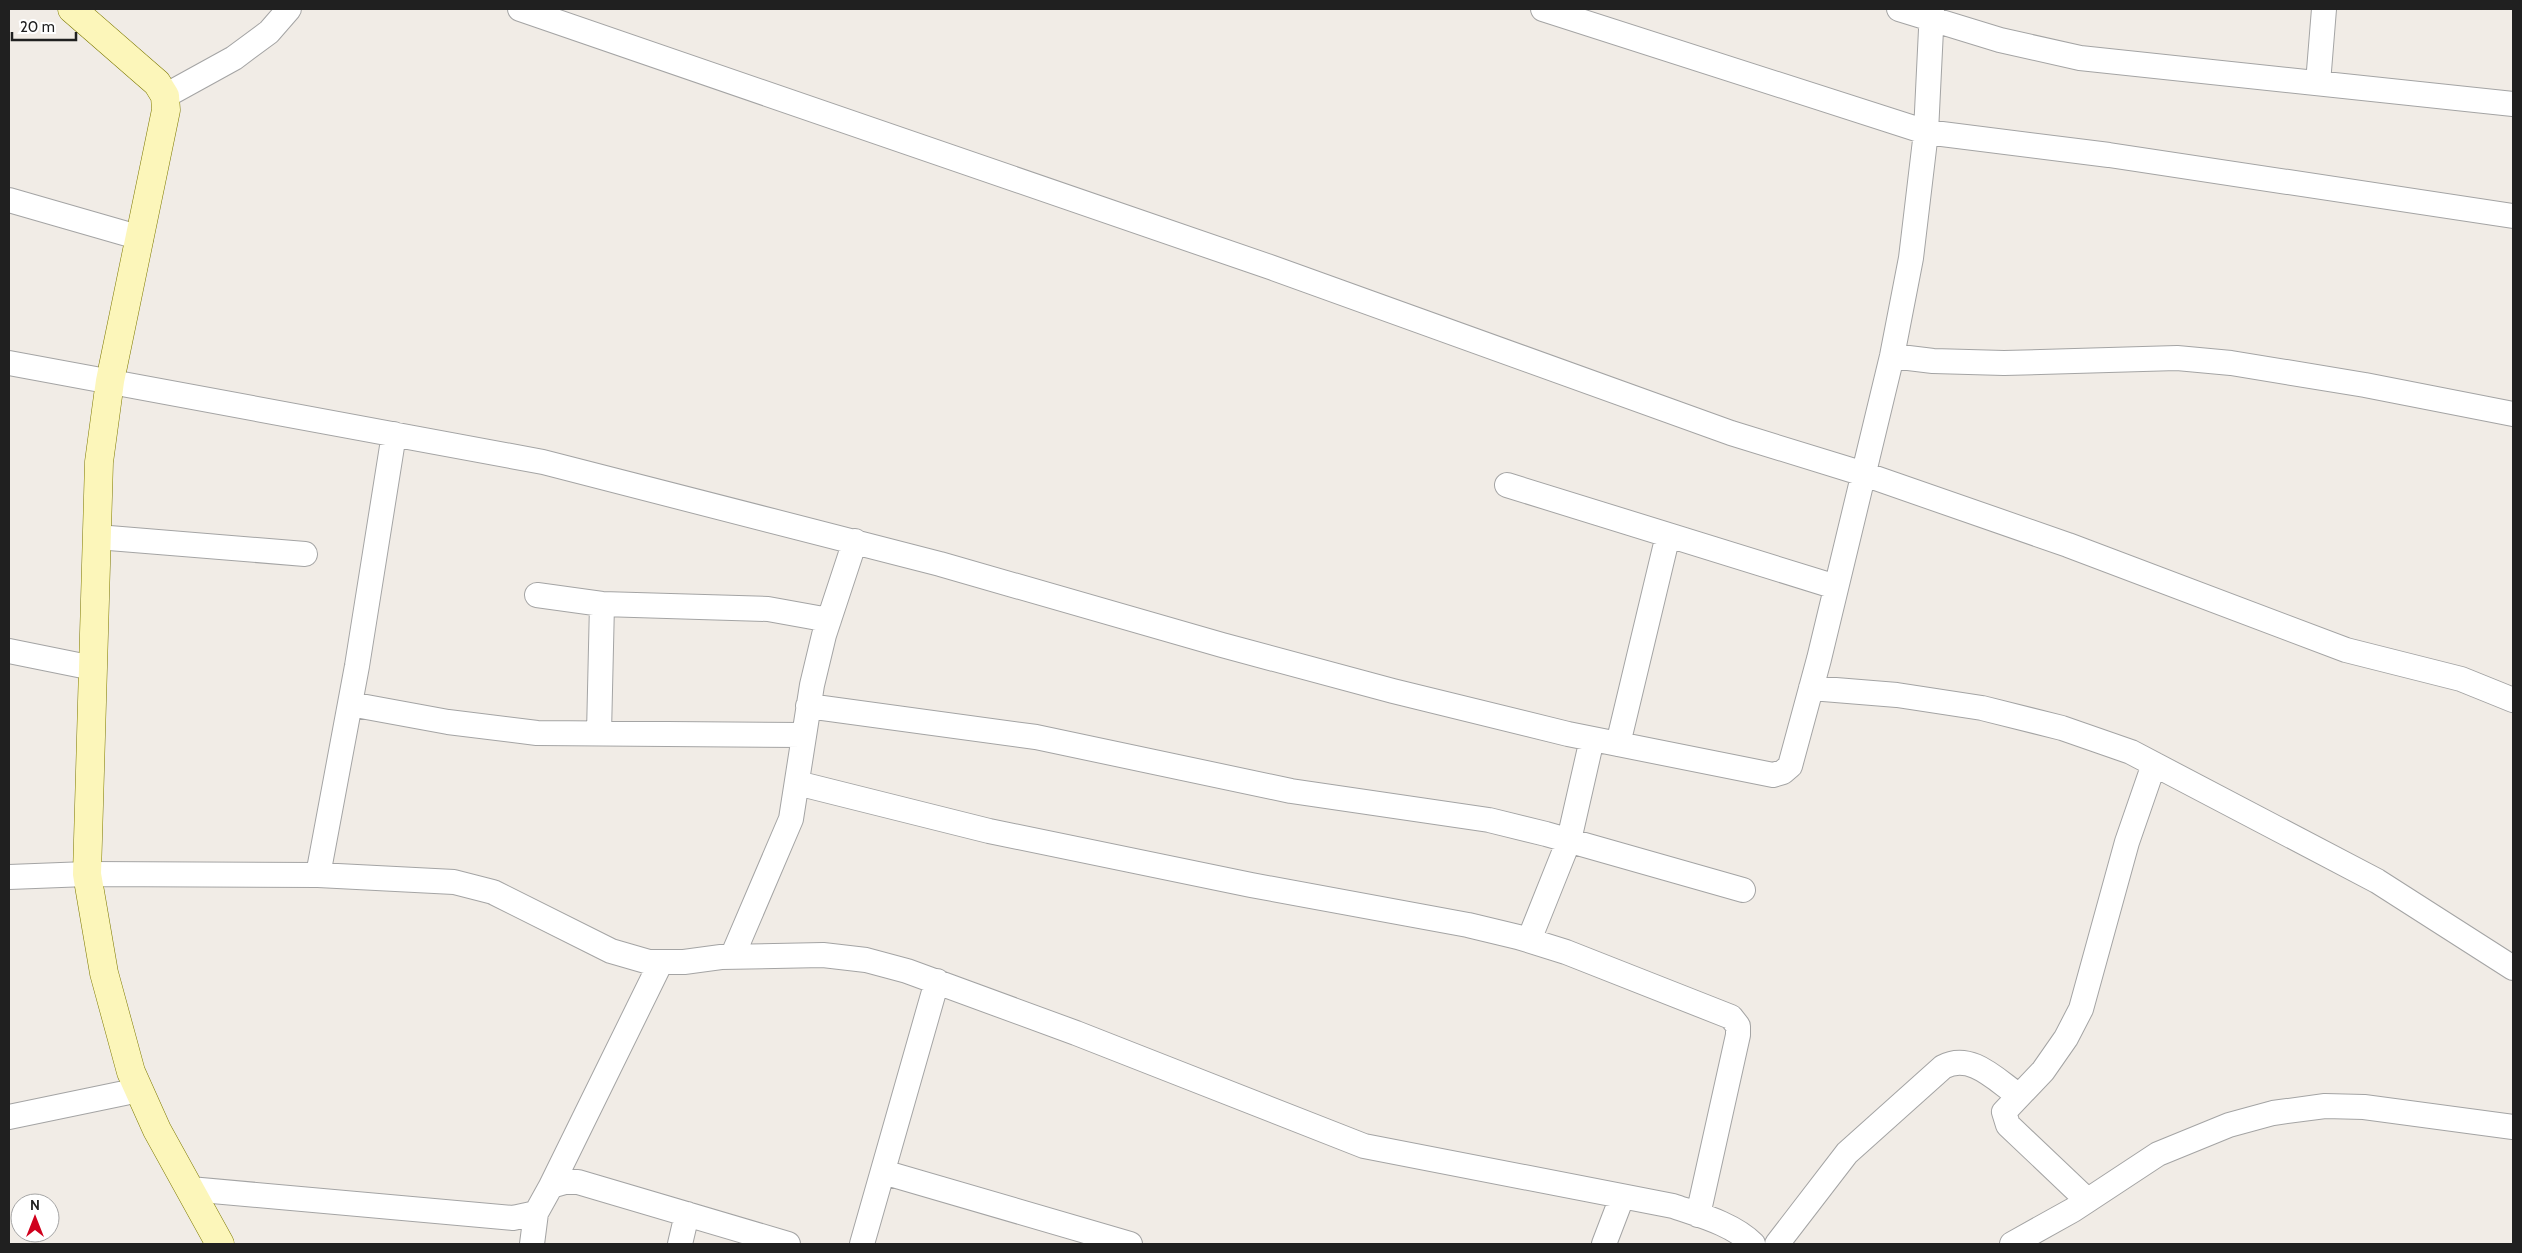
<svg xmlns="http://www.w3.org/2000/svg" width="2522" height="1253" font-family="Cabin,sans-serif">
  <rect width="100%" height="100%" fill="#f1ece6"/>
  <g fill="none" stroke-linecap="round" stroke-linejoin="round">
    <defs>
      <path id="street" d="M 520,9 L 1273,268 L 1731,433 L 1864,474 L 2068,545 L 2346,650 L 2461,679 L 2513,700
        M 1543,9 L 1926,132 L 2109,155 L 2513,216
        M 1899,9 L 2000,40 L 2080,58 L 2513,104
        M 2318,83 L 2324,9
        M 165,96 L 234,58 L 269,32 L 289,9
        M 9,200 L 141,238
        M 1892,356 L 1933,361 L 2004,363 L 2177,358 L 2231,363 L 2365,385 L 2513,414
        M 9,363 L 543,462 L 940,564 L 1222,645 L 1393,691 L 1568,734 L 1773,775 L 1783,772 L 1790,766 L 1819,659 L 1892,356 L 1911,258 L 1926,132 L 1932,9
        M 1507,485 L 1836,587
        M 97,537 L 305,554
        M 537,595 L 602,604 L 768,609 L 829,620
        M 9,651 L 93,668
        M 1811,688 L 1897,695 L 1982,708 L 2062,728 L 2131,752 L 2377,881 L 2513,968
        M 350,704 L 448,722 L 537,733 L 803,735
        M 808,706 L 1036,737 L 1291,791 L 1489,820 L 1546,834 L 1743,890
        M 599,733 L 602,604
        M 1618,744 L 1668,535
        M 797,783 L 989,831 L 1251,885 L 1468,925 L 1518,937 L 1566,952 L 1731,1017 L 1738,1026 L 1738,1035 L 1698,1215
        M 318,875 L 357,666 L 394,434
        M 9,877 L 87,874 L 318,875 L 454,882 L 493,892 L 611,951 L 649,962 L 684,962 L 721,957 L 823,955 L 866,960 L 907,971 L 1076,1033 L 1364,1146 L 1673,1206 C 1699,1215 1733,1224 1753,1244
        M 1529,940 L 1569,840 L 1592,739
        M 732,957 L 791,819 L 812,685 L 824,635 L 855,541
        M 9,1117 L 139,1090
        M 883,1172 L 1130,1244
        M 551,1186 L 661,962
        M 190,1189 L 513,1218 L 536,1213 L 551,1186 L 565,1182 L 578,1182 L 788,1244
        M 2087,1200 L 2008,1125 L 2004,1112 L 2043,1071 L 2066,1038 L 2081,1009 L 2127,842 L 2154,764
        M 532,1244 L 536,1213
        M 680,1244 L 687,1214
        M 862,1244 L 937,981
        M 1604,1244 L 1622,1197
        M 1777,1244 L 1847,1153 L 1943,1067 C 1971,1052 1996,1080 2018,1095
        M 2012,1244 L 2073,1210 L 2158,1154 L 2229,1125 L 2273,1113 L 2325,1106 L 2364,1107 L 2513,1127"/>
      <path id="secondary" d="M 72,9 L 157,83 L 165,96 L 166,110 L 110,381 L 99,462 L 87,874 L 104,973 L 131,1072 L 157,1130 L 220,1244"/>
    </defs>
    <use href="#street" stroke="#a4a4a4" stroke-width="26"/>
    <use href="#secondary" stroke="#7e7a01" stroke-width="29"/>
    <use href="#street" stroke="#fff" stroke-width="24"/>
    <use href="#secondary" stroke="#fcf6ba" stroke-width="28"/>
  </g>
  <rect width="2522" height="1253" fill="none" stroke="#202020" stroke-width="20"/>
  <g transform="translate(35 1218)"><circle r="24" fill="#ffffff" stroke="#a6a6a6"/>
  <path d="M0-4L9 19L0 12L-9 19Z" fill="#d0001d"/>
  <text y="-8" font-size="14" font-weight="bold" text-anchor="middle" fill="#202020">N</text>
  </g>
  <path d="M12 32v8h64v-8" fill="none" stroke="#202020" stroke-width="2.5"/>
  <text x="20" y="32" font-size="15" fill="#202020" stroke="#ffffff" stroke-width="4" paint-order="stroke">20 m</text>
</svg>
